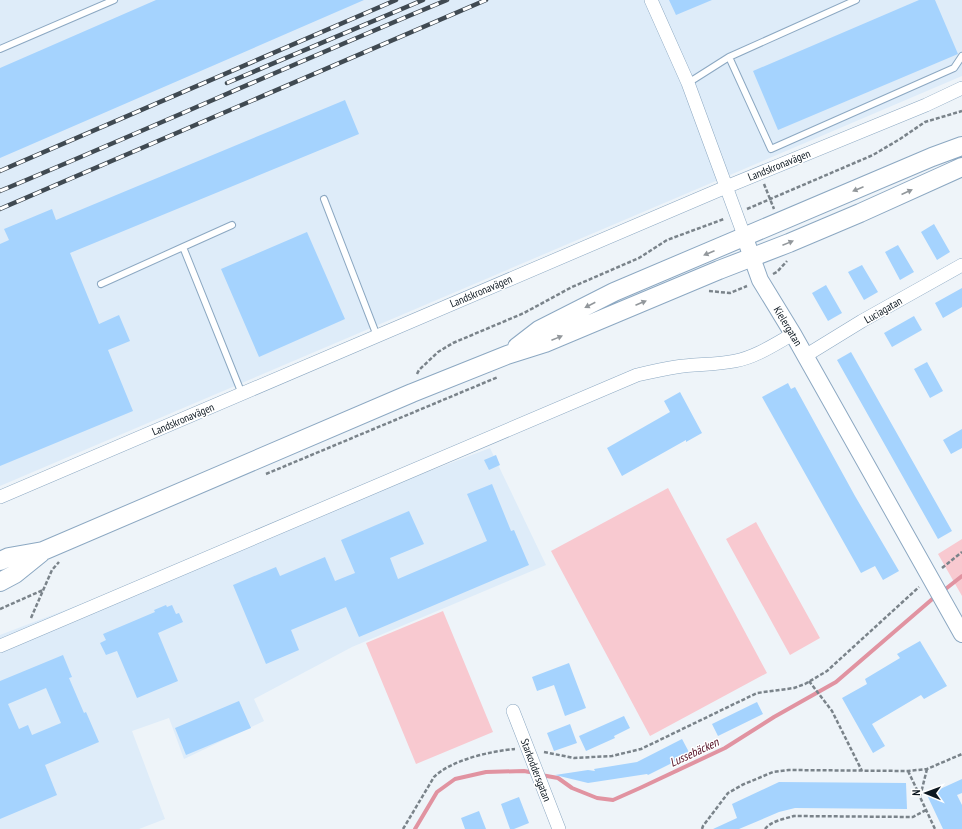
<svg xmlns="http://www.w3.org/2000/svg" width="962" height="829" font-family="'PT Sans Narrow',sans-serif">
  <rect width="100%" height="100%" fill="#eef4f9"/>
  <path fill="#deecf9" d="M 0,0 L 962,0 L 962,76 L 0,486 Z
    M 490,448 L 546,565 L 352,647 L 254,699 L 264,721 L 184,759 L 169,718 L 132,731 L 165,819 L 139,829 L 0,829 L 0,635 Z"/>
  <path fill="#f8c9d0" d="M 668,488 L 767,673 L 650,736 L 551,551 Z
    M 756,522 L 820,638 L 790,655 L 726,539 Z
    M 962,539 L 962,596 L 938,554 Z
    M 443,611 L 493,732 L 416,764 L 366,643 Z"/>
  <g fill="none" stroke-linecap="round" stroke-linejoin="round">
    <path stroke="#e193a1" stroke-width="4" d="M 943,591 L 962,576
      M 541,775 L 558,778 L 572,788 L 597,798 L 613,800 L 640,788 L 725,748 L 774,717 L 836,682 L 937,595
      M 415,829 L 437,792 L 455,779 L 486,772 L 524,771 L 535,773"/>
  </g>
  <path fill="#a5d3fe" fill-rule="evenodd" d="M 156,0 L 364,0 L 0,158 L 0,68 Z
    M 669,0 L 712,0 L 676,15 Z
    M 919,0 L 935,0 L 958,54 L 778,130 L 753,71 Z
    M 345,100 L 359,134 L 70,253 L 99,324 L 119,315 L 130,341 L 108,350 L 133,411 L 0,466 L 0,244 L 9,240 L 4,229 L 52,209 L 56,220 Z
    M 934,224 L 950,252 L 937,260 L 921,232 Z
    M 307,232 L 345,319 L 259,357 L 221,269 Z
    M 898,245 L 914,272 L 900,280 L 885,252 Z
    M 862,265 L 878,292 L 864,300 L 848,272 Z
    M 826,285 L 842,313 L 828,321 L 812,293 Z
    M 962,288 L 962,307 L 943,318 L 935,303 Z
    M 914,316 L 922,330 L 892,347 L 884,333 Z
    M 851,352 L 952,531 L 938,539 L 837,360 Z
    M 927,362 L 943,391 L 930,398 L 914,369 Z
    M 788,383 L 791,389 L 795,387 L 855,496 L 899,571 L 883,580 L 875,566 L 861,573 L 762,397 Z
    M 680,392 L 702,433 L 686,442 L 686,440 L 622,476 L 607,448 L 670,412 L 664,401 Z
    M 962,429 L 962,448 L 951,454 L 943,440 Z
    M 496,455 L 500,465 L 489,470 L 484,460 Z
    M 492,484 L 511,531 L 514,530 L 529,565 L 359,637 L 346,607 L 291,630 L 299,650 L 266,664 L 233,585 L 276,567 L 280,576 L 325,557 L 335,581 L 355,573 L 341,540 L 409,511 L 424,544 L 390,558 L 398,579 L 487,541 L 467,494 Z
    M 166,605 L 167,607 L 172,605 L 176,614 L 179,613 L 183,622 L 158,633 L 178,681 L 137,698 L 117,651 L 106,655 L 100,643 L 106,640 L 103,634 L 155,612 L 154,610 Z
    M 920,641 L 947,686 L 924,699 L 921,695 L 872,724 L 885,746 L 873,753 L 842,698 L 867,684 L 865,679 L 900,658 L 897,654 Z
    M 63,655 L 72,677 L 69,678 L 84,713 L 86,712 L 99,742 L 45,765 L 57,795 L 0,819 L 0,681 ZM 46,688 L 61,723 L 32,735 L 28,725 L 19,729 L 8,704 Z
    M 569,663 L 586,708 L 565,716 L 554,685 L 537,691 L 532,677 Z
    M 239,701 L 251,728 L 186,755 L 175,728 Z
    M 757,702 L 763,714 L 718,736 L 712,724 Z
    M 624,716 L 630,728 L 614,736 L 615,738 L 586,751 L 579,736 Z
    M 570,724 L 577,743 L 554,751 L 547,733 Z
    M 682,739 L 690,754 L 648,775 L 647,774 L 588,783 L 555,775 L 588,770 L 595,771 L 594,769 L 637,762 Z
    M 962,779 L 962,793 L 957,795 L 962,805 L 962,829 L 943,829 L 927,795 Z
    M 779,782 L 906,783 L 907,809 L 795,808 L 779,812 L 739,829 L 713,829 L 737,818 L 732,804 Z
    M 519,797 L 529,823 L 514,829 L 510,829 L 501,804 Z
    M 479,811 L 486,829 L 465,829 L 461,818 Z"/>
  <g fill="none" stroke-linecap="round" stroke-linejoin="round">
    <defs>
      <path id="service" d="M 0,49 L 114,0
        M 729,57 L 771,149 L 954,68 L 962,56
        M 688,83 L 729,57 L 856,0
        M 324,199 L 377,336
        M 183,247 L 232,225
        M 101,284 L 183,247 L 242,394"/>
      <path id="minor" d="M 651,0 L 688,83 L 745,238
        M 805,356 L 862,321 L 962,265
        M 0,497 L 726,187 L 926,105 L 962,88
        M 0,646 L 637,375 C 650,372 663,369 676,367 C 696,364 715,365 735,361 C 756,357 775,344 793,334
        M 513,711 L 559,829"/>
      <path id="tertiary" d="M 745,238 L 760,280 L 793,334 L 962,634"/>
      <path id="secondary" d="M 517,347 L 539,330 L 614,292 L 932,157 L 962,146
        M 0,561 L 9,557 L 43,551 L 412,393 L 507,355 L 545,343 L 719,270 L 789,243 L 860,213 L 962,167
        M 0,582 L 15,574 L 41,553"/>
    </defs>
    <use href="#service" stroke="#8ca8c2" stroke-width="8"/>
    <use href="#minor" stroke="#8ca8c2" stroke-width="14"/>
    <use href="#tertiary" stroke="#8ca8c2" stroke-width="18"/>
    <use href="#secondary" stroke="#8ca8c2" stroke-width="20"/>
    <path stroke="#7a838a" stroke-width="2.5" stroke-dasharray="4 2" stroke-linecap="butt" d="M 764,184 L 774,209
      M 747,209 L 873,155 L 900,139 L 925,122 L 962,111
      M 773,274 L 777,272 L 787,261
      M 709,291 L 730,293 L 747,286
      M 417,374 L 419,370 L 438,352 L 453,343 L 524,313 L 572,287 L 639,258 L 667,240 L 724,219
      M 266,474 L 498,377
      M 942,568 L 962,552
      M 0,609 L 43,590
      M 31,618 L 52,570 L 59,562
      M 809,681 L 832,711 L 862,771
      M 544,752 L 574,758 L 612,756 L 641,749 L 757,693 L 794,688 L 805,684 L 827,671 L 919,587
      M 927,769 L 920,797 L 935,829
      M 908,771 L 920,796
      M 403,829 L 434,777 C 451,760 491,751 515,749
      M 702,829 L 703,826 L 728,793 L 742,785 L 773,772 L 789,770 L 908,771 L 927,769 L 962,754
      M 765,829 C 771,821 784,819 794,816 L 913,817 L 926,810"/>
    <use href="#service" stroke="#fff" stroke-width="6"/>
    <use href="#minor" stroke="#fff" stroke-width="13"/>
    <use href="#tertiary" stroke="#fff" stroke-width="16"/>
    <use href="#secondary" stroke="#fff" stroke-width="18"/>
    <defs>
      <path id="rail" d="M 227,83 L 423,0
        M 0,171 L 396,0
        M 0,191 C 149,129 297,62 447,0
        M 0,209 L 486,0"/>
    </defs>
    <use href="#rail" stroke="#404a52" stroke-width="4.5"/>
    <use href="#rail" stroke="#fff" stroke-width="3" stroke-dasharray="9" stroke-linecap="butt"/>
  </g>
  <defs><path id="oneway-solid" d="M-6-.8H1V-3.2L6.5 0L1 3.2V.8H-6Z"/></defs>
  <g fill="#92979b">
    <use href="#oneway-solid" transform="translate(858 189) rotate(157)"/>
    <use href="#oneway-solid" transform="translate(907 192) rotate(-24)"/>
    <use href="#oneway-solid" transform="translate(788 243) rotate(-22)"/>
    <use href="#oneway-solid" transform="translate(709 253) rotate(157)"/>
    <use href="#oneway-solid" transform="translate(641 303) rotate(-23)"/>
    <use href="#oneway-solid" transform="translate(590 305) rotate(153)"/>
    <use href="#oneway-solid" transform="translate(557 338) rotate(-22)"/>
  </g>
  <g text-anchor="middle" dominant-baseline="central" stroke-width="3" stroke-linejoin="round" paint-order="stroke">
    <g font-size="11" fill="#0d1821" stroke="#fff">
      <text transform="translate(779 165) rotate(-22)">Landskronavägen</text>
      <text transform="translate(481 291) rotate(-23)">Landskronavägen</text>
      <text transform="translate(883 310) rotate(-30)">Luciagatan</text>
      <text transform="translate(788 326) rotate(59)">Kielergatan</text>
      <text transform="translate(183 419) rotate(-23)">Landskronavägen</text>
      <text transform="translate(536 770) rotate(69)">Starkoddersgatan</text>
    </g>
    <g font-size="12" font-style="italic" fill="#540f24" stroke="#fff">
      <text transform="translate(694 752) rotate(-25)">Lussebäcken</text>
    </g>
  </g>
  <g transform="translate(926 793) rotate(271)" stroke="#ffffff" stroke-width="3" paint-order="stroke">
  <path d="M0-3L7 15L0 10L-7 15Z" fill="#0d1821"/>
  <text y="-6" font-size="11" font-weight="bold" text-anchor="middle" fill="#0d1821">N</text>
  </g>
</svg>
